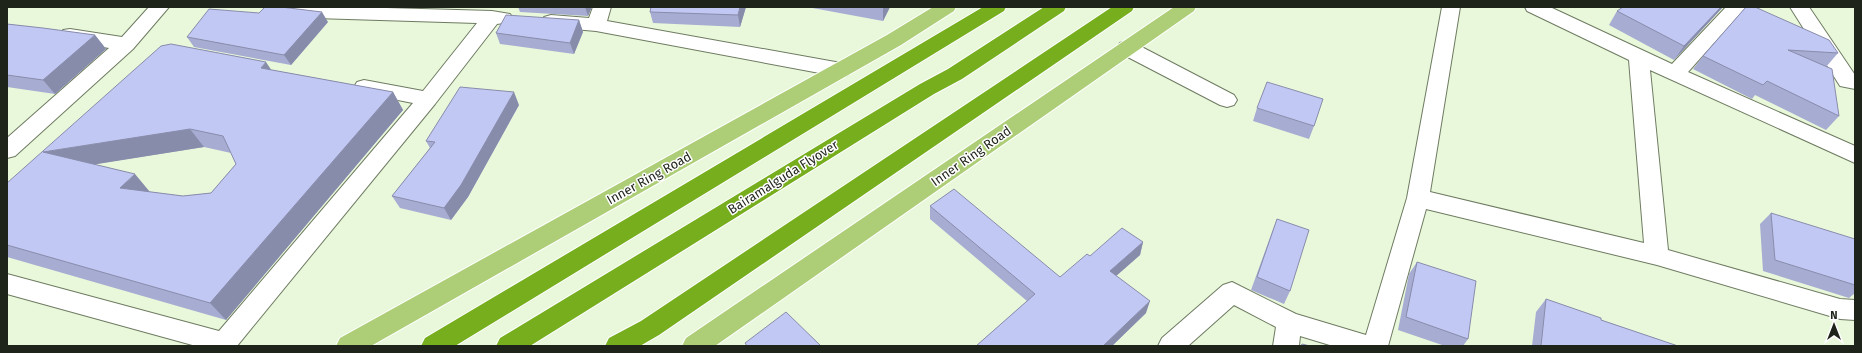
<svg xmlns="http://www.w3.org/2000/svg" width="1862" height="353" font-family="'Fira Sans',sans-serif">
  <rect width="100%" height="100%" fill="#e9f8db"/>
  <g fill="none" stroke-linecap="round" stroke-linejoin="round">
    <defs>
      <path id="minor" d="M 149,7 L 169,7 L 133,49 L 15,156 L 7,158 L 7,138 L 109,48 L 63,40 L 60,35 L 63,30 L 70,29 L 122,37 Z
        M 268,7 L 351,7 L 492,11 L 510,14 L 513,18 L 510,22 L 497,24 L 435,104 L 237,346 L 196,346 L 7,294 L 7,274 L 219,331 L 413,103 L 357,92 L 354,87 L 357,82 L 364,80 L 423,91 L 477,23 L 315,18 L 270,11 Z
        M 593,7 L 611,7 L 607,21 L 841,63 L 848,65 L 851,70 L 848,75 L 841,77 L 596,31 L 551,27 L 544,25 L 541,21 L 544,17 L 551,15 L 589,18 Z
        M 1442,7 L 1460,7 L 1430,192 L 1644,243 L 1629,60 L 1527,11 L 1525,7 L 1550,7 L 1672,64 L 1726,7 L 1746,7 L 1688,72 L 1855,146 L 1855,163 L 1650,70 L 1668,250 L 1840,299 L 1855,300 L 1855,320 L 1840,319 L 1657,265 L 1426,209 L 1388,346 L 1333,346 L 1300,336 L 1299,346 L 1273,346 L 1276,327 L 1234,305 L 1188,346 L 1158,346 L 1162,338 L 1223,285 L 1232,282 L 1296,314 L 1366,335 L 1407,198 Z
        M 1790,7 L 1809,7 L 1855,75 L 1855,89 L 1840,86 Z
        M 1127,41 L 1134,43 L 1234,95 L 1237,100 L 1234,105 L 1227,107 L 1220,105 L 1120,53 L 1117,48 L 1120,43 Z"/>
      <path id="major" d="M 933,7 L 956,7 L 954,11 L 901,45 L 371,346 L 336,346 L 340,338 L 887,35 Z
        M 1174,7 L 1196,7 L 1194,11 L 715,346 L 682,346 L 686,338 Z"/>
      <path id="highway" d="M 983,7 L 1006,7 L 1004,11 L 455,346 L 421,346 L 425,338 Z
        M 1044,7 L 1066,7 L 1064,11 L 962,79 L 934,94 L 530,346 L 496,346 L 500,338 L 920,84 L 948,69 Z
        M 1112,7 L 1134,7 L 1132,11 L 659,335 L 640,346 L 605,346 L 609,338 L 641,321 Z"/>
    </defs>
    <use href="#minor" stroke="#6e7b61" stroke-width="2"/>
    <use href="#major" stroke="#fff" stroke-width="2"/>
    <use href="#highway" stroke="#fff" stroke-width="2"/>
    <use href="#minor" fill="#fff" fill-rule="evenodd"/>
    <use href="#major" fill="#adce77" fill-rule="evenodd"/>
    <use href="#highway" fill="#76ae1d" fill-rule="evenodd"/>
  </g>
  <path fill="#a7acd2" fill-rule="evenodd" d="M 518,7 L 592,7 L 588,16 L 520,12 Z
    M 651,7 L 746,7 L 740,27 L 653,23 L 650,12 Z
    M 807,7 L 890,7 L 883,21 Z
    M 1623,7 L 1723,7 L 1674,60 L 1609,25 L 1617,11 Z
    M 1746,7 L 1838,53 L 1826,67 L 1839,116 L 1826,130 L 1755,95 L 1752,99 L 1693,69 L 1703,56 Z
    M 579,20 L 583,32 L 574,54 L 500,44 L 496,33 Z
    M 328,22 L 291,65 L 194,47 L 187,37 Z
    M 7,24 L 95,35 L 106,49 L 55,94 L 7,87 Z
    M 272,70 L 393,92 L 403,110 L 226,320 L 7,257 L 7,183 ZM 204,147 L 231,153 L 236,164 L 211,193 L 183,196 L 150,192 L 95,164 Z
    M 519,105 L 468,197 L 451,220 L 400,208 L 392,196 L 430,148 L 426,141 Z
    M 1257,108 L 1314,126 L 1309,139 L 1253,121 Z
    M 930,206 L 1060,277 L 1090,256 L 1143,242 L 1140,255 L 1116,276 L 1146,313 L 1112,346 L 976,346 L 1027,301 L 930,219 Z
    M 1771,213 L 1855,285 L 1855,293 L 1849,298 L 1763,271 L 1760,224 Z
    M 1277,219 L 1290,291 L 1284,304 L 1251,290 L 1272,232 Z
    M 1417,262 L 1468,339 L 1463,346 L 1445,346 L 1398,330 L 1409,274 Z
    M 1546,299 L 1601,320 L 1678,346 L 1532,346 L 1536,312 Z"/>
  <path fill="#888cab" d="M 585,7 L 592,7 L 588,16 Z
    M 740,7 L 746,7 L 740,27 L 738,15 Z
    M 883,7 L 890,7 L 883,21 Z
    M 1721,7 L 1723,7 L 1674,60 L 1684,46 Z
    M 322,12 L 328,22 L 291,65 L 284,55 Z
    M 579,20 L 583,32 L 574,54 L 570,43 Z
    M 95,35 L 106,49 L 55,94 L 43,80 Z
    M 266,62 L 278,80 L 261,68 Z
    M 393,92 L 403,110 L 226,320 L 210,303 Z
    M 514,92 L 519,105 L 468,197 L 451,220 L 444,208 Z
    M 190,129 L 204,147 L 60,170 L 43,152 Z
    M 135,174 L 150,192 L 120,188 Z
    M 1143,242 L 1140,255 L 1107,284 L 1110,271 Z
    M 1150,301 L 1146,313 L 1112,346 L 1103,346 Z"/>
  <path fill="#c2c8f4" stroke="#888cab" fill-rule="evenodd" d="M 265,7 L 281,7 L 322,12 L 284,55 L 187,37 L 209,9 L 259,13 Z
    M 651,7 L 740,7 L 738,15 L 650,12 Z
    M 1623,7 L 1721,7 L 1684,46 L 1617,11 Z
    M 1746,7 L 1755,7 L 1829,40 L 1838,53 L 1788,50 L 1832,69 L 1839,116 L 1767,81 L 1763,85 L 1703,56 Z
    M 506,15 L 579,20 L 570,43 L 496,33 Z
    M 7,24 L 43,28 L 95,35 L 43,80 L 7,75 Z
    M 171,44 L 266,62 L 261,68 L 393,92 L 210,303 L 7,245 L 7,183 L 161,46 ZM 190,129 L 223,136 L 236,164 L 211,193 L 183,196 L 120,188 L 135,174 L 43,152 Z
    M 1267,82 L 1323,99 L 1314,126 L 1257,108 Z
    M 460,87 L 514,92 L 461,185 L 444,208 L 392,196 L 435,142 L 426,141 Z
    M 954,189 L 1060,277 L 1087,254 L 1090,256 L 1122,228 L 1143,242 L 1110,271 L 1150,301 L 1103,346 L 976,346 L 1035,294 L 930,206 Z
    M 1771,213 L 1855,239 L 1855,285 L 1775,260 Z
    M 1277,219 L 1309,230 L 1290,291 L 1257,277 Z
    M 1417,262 L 1476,281 L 1468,339 L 1406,317 Z
    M 1546,299 L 1601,318 L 1601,320 L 1678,346 L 1541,346 Z
    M 786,312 L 821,346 L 747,346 L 745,343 Z
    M 1302,344 L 1310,346 L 1301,346 Z"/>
  <g text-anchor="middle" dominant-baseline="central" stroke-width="3" stroke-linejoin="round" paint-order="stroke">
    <g font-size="13" fill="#1f241a" stroke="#fff">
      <text transform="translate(971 156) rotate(-35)">Inner Ring Road</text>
      <text transform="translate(783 177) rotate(-32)">Bairamalguda Flyover</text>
      <text transform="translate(649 178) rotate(-29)">Inner Ring Road</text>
    </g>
  </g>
  <rect width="1862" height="353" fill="none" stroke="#1f241a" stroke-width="16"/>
  <g transform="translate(1834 325)" stroke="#ffffff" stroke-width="3" paint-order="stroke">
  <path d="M0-3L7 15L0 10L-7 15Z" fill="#1f241a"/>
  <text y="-6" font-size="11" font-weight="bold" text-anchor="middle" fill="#1f241a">N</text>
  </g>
</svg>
